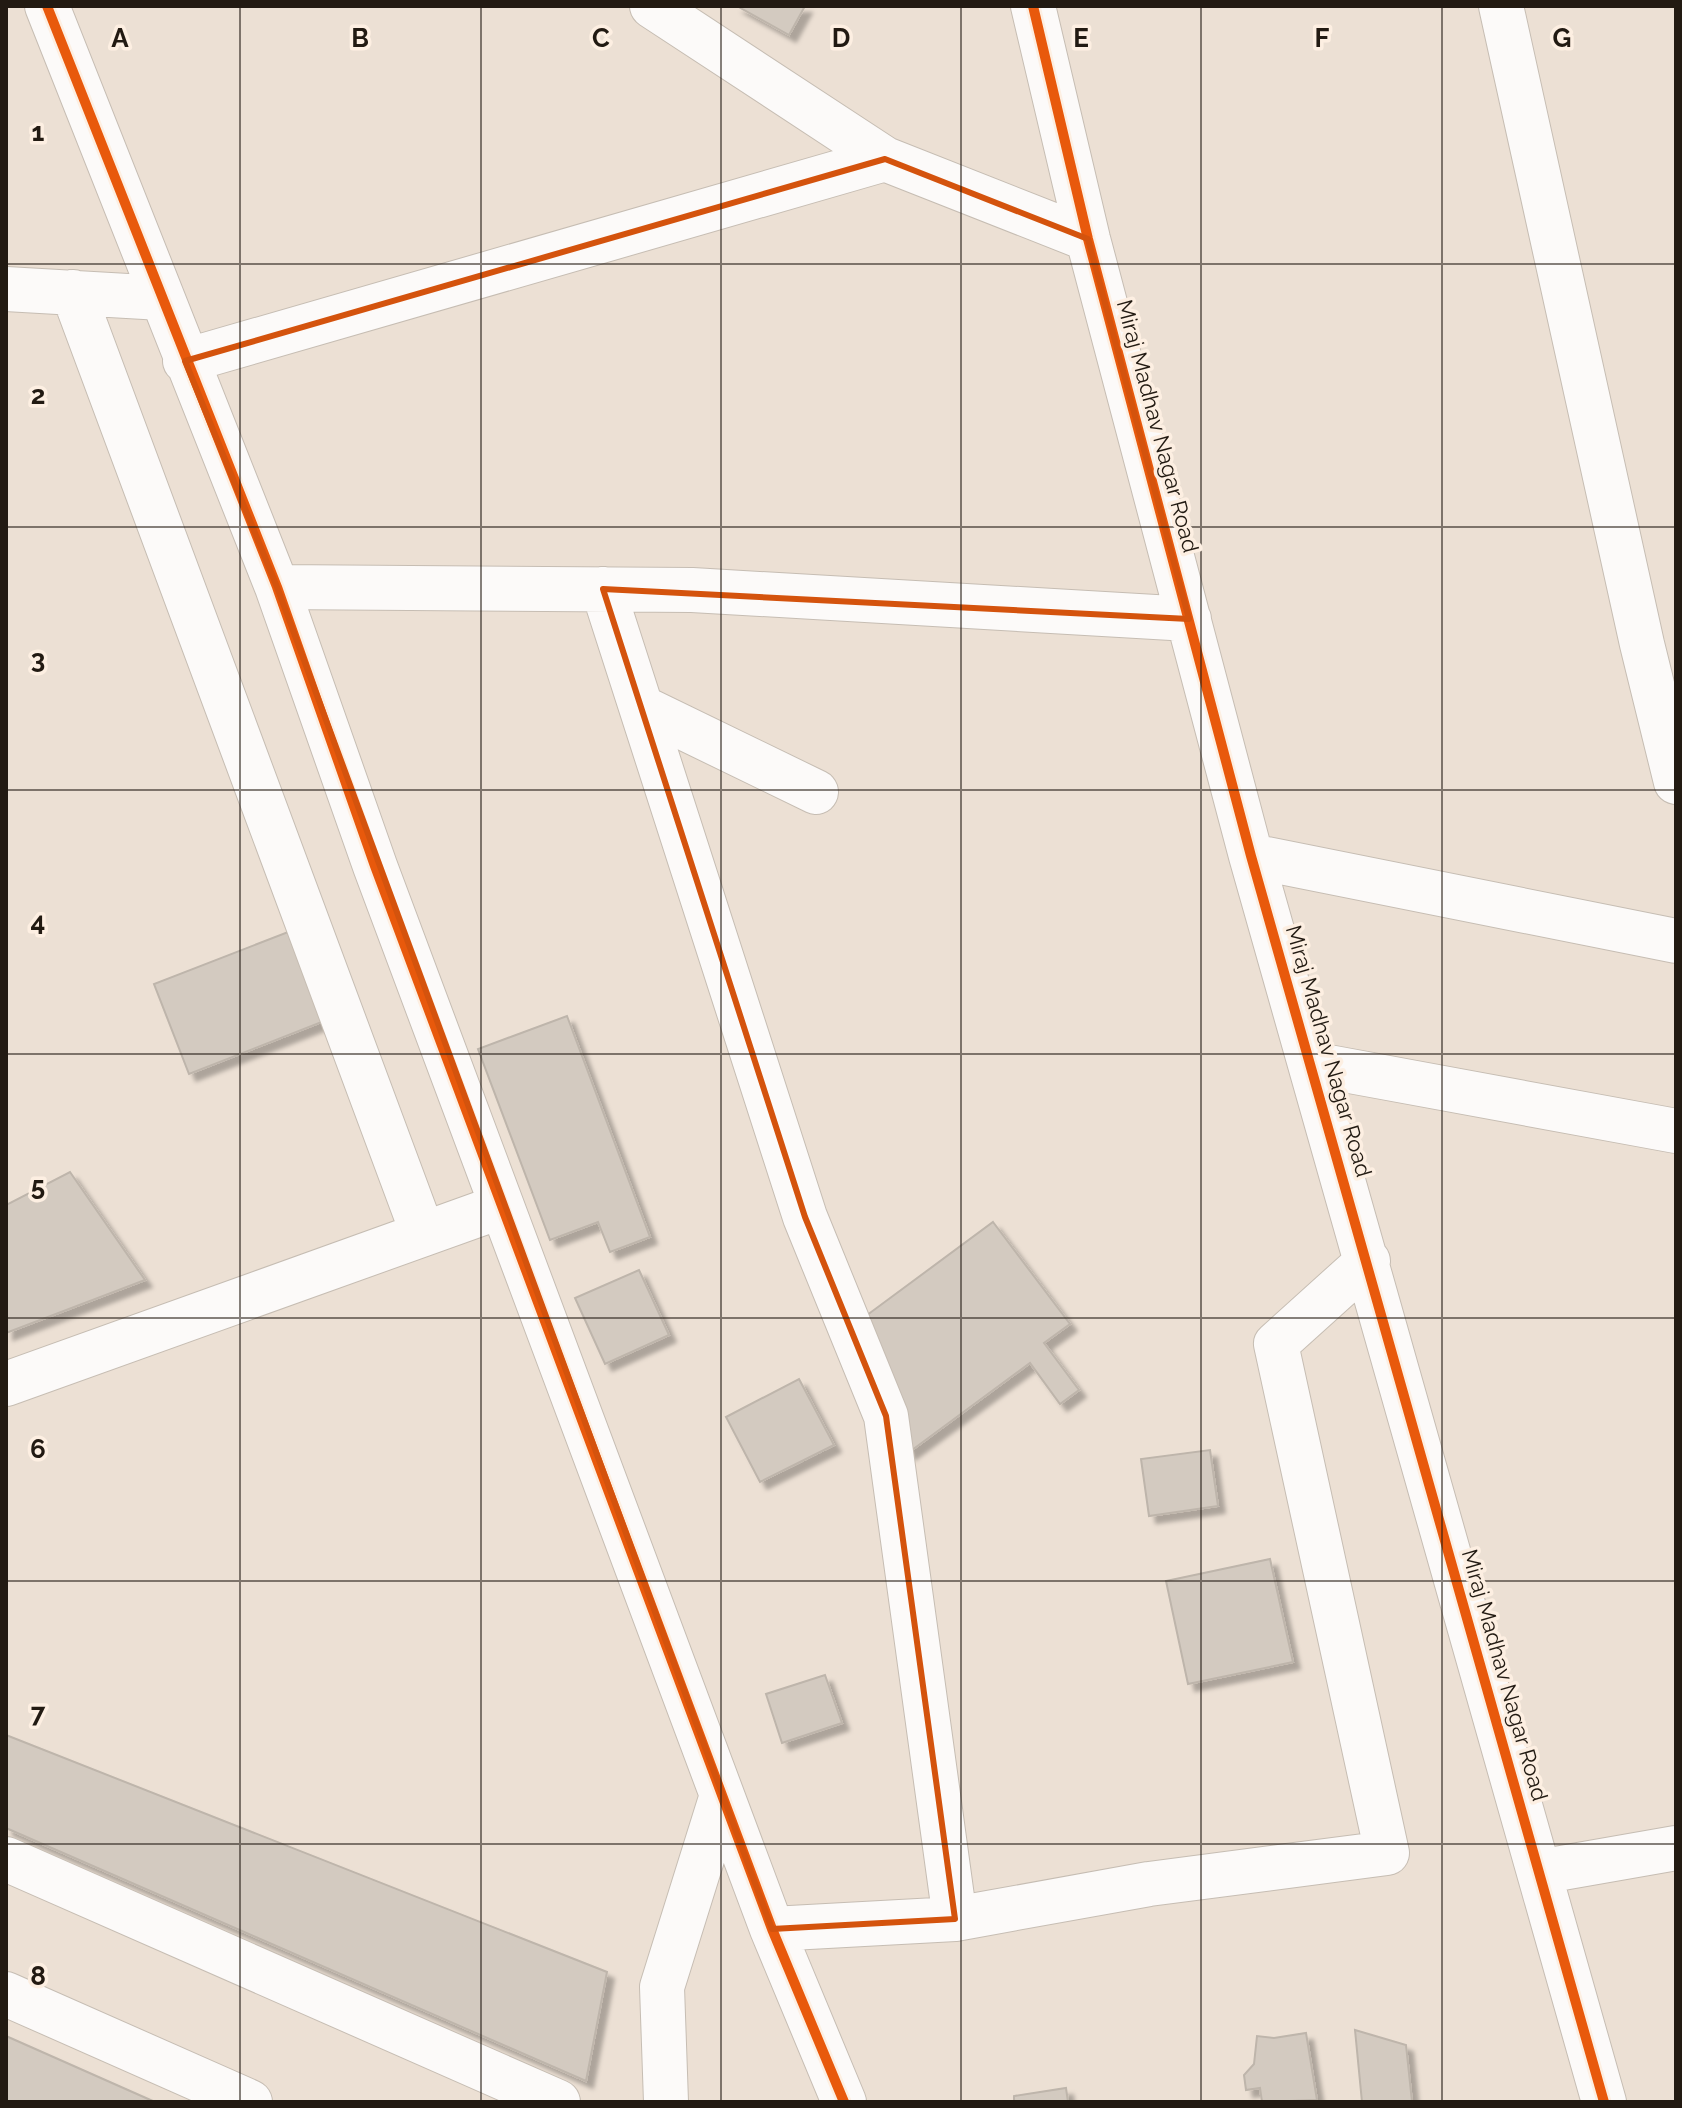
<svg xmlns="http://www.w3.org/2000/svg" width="1682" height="2108" font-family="Raleway,sans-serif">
  <defs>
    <filter id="shadow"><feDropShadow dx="7" dy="7" stdDeviation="2" flood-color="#0004"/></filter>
  </defs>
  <rect width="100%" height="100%" fill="#ece0d4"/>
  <path fill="#d3cac0" stroke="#beb5ab" stroke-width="2" filter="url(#shadow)" d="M 737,6 L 805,6 L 789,35 Z
    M 301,927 L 337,1016 L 189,1074 L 154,984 Z
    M 567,1016 L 650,1237 L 610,1252 L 598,1222 L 550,1240 L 478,1049 Z
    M 70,1172 L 145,1280 L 6,1333 L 6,1205 Z
    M 993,1222 L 1070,1324 L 1044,1343 L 1079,1390 L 1060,1404 L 1030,1363 L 908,1453 L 859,1321 Z
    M 639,1270 L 669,1335 L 605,1364 L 575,1298 Z
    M 799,1379 L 834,1445 L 760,1482 L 726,1417 Z
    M 1210,1450 L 1218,1506 L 1149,1516 L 1141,1459 Z
    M 1270,1559 L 1293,1662 L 1188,1684 L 1166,1581 Z
    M 825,1675 L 842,1723 L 782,1743 L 766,1694 Z
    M 6,1735 L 607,1972 L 586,2081 L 6,1828 Z
    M 1355,2030 L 1406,2045 L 1412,2102 L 1362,2102 Z
    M 1306,2033 L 1317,2100 L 1262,2102 L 1260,2088 L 1246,2090 L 1244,2075 L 1254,2064 L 1257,2036 L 1274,2038 Z
    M 6,2036 L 155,2102 L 6,2102 Z
    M 1066,2088 L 1068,2102 L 1014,2102 L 1014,2096 Z"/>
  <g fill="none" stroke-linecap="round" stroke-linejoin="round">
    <defs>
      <path id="minor" d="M 47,6 L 277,587 L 375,866 L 772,1929 L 844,2102
        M 652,6 L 885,159 L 1088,239
        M 1033,6 L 1088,239 L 1251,856 L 1604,2102
        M 1501,6 L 1642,644 L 1676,782
        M 6,289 L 162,298
        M 73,292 L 423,1234
        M 185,361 L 885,159
        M 277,587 L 692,590 L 1189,619
        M 603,589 L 805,1217 L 886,1416 L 955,1919 L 772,1929
        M 641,707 L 816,792
        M 1251,856 L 1676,941
        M 1312,1064 L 1676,1131
        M 6,1384 L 502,1206
        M 6,1859 L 558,2102
        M 1539,1872 L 1676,1848
        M 955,1919 L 1149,1884 L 1387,1853 L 1276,1344 L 1368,1261
        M 6,1994 L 250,2102
        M 666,2102 L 662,1987 L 722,1795"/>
    </defs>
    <use href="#minor" stroke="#c6bdb3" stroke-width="46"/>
    <use href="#minor" stroke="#fcfaf9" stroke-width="44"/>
    <defs>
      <path id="cycleway" d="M 47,6 L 277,587 L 375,866 L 772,1929 L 844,2102
        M 1033,6 L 1088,239 L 1251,856 L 1604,2102"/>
    </defs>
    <use href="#cycleway" stroke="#fdefe2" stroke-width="15"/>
    <use href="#cycleway" stroke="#e8590c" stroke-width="10"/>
  </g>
  <path fill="none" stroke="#d4530d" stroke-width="6" stroke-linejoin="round" d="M 885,159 L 1088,239 L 1189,619 L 603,589 L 805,1217 L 886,1416 L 955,1919 L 772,1929 L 277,587 L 185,361 Z"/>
  <path fill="none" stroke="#221a12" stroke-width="2" stroke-opacity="0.55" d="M 240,6 L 240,2102M 481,6 L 481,2102M 721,6 L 721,2102M 961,6 L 961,2102M 1201,6 L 1201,2102M 1442,6 L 1442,2102M 6,264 L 1676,264M 6,527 L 1676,527M 6,790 L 1676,790M 6,1054 L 1676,1054M 6,1318 L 1676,1318M 6,1581 L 1676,1581M 6,1844 L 1676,1844"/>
  <g text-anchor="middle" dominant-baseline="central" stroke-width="7" stroke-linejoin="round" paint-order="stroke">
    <g font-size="22" fill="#221a12" stroke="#fdefe2">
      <text transform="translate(1158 426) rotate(75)">Miraj Madhav Nagar Road</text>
      <text transform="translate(1329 1051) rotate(74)">Miraj Madhav Nagar Road</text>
      <text transform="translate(1505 1675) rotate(74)">Miraj Madhav Nagar Road</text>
    </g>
  </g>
  <g font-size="26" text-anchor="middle" font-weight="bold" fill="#221a12" stroke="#fdefe2" stroke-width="7" stroke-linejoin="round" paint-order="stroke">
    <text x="120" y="47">A</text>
    <text x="360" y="47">B</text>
    <text x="601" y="47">C</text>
    <text x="841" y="47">D</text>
    <text x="1081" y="47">E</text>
    <text x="1322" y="47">F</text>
    <text x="1562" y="47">G</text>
    <text x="38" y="141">1</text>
    <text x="38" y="404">2</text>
    <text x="38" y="668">3</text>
    <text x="38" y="931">4</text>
    <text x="38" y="1195">5</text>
    <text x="38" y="1458">6</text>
    <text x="38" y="1722">7</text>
    <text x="38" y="1985">8</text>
  </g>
  <rect width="1682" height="2108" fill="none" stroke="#221a12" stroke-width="16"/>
</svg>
